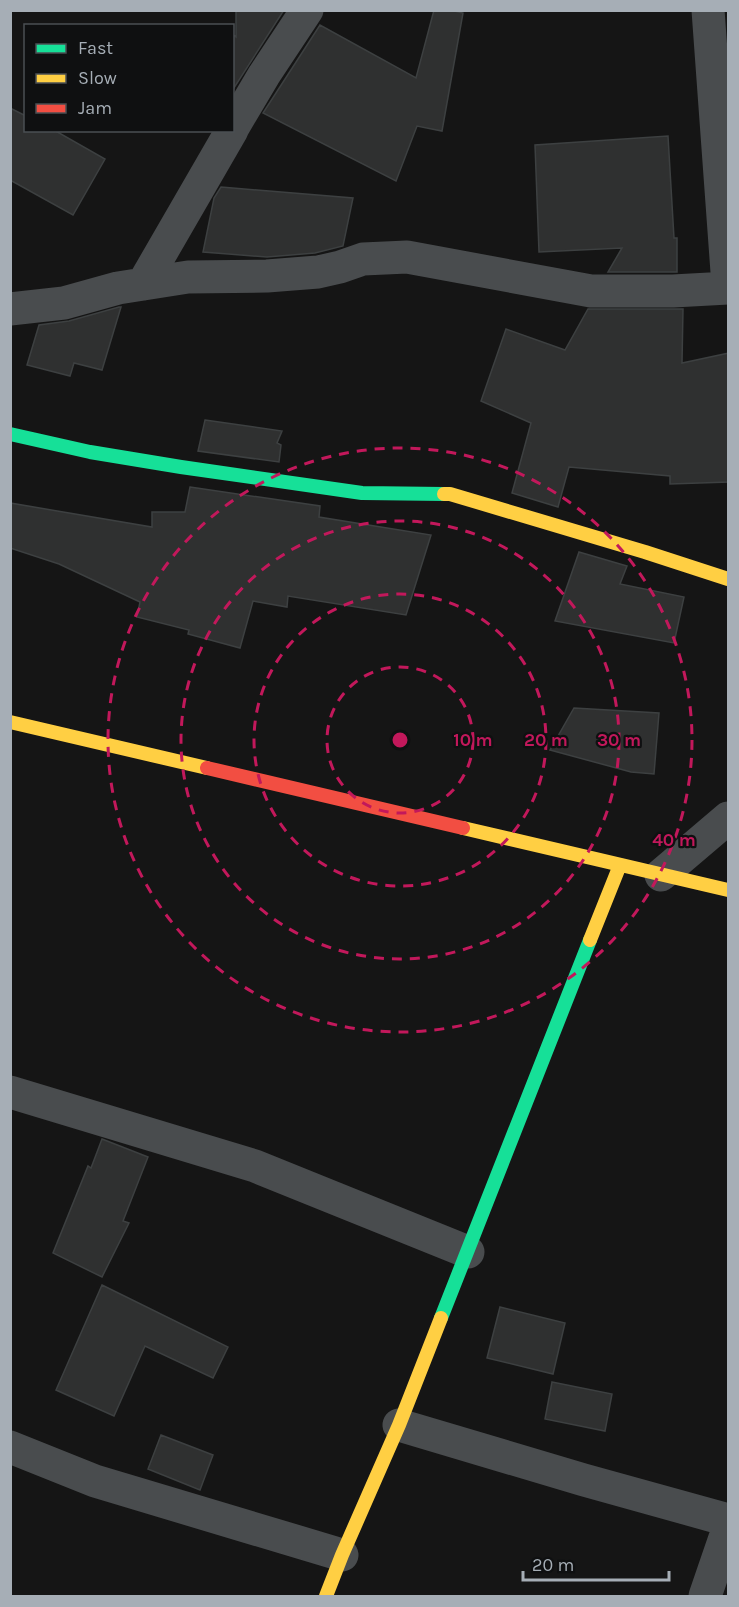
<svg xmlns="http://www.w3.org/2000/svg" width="739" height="1607" font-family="Karla,sans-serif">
  <rect width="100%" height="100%" fill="#151515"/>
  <path fill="#2f3030" stroke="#3d4041" stroke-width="1.5" d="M 236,10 L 284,10 L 232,91 L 232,34 L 236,37 Z
    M 434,10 L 450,10 L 463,13 L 442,131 L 417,126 L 396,181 L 263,113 L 320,25 L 416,78 Z
    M 10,108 L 26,116 L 26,130 L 54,130 L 105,159 L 73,215 L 10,180 Z
    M 668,136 L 674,238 L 677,238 L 677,272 L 608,272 L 622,248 L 539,252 L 535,145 Z
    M 221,187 L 353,198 L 343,246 L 315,253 L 267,257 L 203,252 L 214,198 Z
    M 119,307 L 121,307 L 102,370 L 74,363 L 70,376 L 27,365 L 39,325 L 69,321 Z
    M 588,309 L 683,309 L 682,363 L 729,353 L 729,482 L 670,484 L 670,476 L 569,467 L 558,507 L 512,493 L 531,423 L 481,401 L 506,329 L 565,350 Z
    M 205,420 L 282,431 L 277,443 L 281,445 L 279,462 L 198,451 Z
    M 190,487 L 320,506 L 319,517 L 431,535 L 406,615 L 288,596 L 287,607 L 253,601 L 240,648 L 188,634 L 189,630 L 137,617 L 140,602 L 59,564 L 10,548 L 10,503 L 152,527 L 152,512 L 185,512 Z
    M 579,552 L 627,566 L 620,584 L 684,597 L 674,643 L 555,621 Z
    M 574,708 L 659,713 L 654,774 L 631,772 L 550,750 Z
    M 102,1139 L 148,1157 L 123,1221 L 129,1223 L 102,1277 L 53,1253 L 88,1166 L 91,1168 Z
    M 102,1285 L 228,1347 L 213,1378 L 145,1346 L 114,1416 L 56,1390 Z
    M 500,1307 L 565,1323 L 553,1374 L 487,1358 Z
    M 552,1382 L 612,1394 L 605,1431 L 545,1419 Z
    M 161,1435 L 213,1455 L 200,1490 L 148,1469 Z"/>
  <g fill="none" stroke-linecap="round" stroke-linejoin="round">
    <path stroke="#494c4e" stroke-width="33" d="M 708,10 L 727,272 L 728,275
      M 232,129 L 264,75 L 307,10
      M 143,284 L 232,130
      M 10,309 L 64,303 L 118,288 L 188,277 L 267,276 L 318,272 L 340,267 L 363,259 L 407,257 L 591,291 L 673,291 L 728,288
      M 661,875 L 728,818
      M 10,1092 L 255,1166 L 468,1252
      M 399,1425 L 584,1480 L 728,1520
      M 10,1447 L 95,1481 L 342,1555
      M 705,1596 L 728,1529"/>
    <path stroke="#16e098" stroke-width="14" d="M 10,434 L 90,452 L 181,467 L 362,493 L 444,494
      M 441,1318 L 590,940"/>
    <path stroke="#ffcf43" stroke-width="14" d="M 444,494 L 450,494 L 645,552 L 728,579
      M 10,722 L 207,768
      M 463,828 L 728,890
      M 590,940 L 620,865
      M 326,1596 L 342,1555 L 399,1425 L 441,1318"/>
    <path stroke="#f24e42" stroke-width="14" d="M 207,768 L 463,828"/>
  </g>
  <g fill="none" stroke="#c2185b" stroke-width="3" stroke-dasharray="10 8">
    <circle cx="400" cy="740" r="73"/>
    <circle cx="400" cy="740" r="146"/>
    <circle cx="400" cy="740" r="219"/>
    <circle cx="400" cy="740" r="292"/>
  </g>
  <circle cx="400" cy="740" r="9" fill="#c2185b" stroke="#0f1011" stroke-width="3"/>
  <g font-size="18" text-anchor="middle" font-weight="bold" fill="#c2185b" stroke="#0f1011" stroke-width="4.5" stroke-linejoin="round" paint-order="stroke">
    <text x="473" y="746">10 m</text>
    <text x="546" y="746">20 m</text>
    <text x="619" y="746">30 m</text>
    <text x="674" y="846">40 m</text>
  </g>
  <rect width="739" height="1607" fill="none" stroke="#a6aeb6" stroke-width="24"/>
  <rect x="24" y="24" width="210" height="108" fill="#0f1011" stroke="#4b4f53" stroke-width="1.5"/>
  <rect x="36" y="44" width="30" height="9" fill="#16e098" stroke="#4b4f53" stroke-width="1.5"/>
  <text x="78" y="54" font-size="18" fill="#a6aeb6">Fast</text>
  <rect x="36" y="74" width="30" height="9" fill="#ffcf43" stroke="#4b4f53" stroke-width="1.5"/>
  <text x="78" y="84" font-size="18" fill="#a6aeb6">Slow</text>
  <rect x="36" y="104" width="30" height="9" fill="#f24e42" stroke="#4b4f53" stroke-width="1.5"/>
  <text x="78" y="114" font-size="18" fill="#a6aeb6">Jam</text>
  <path d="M523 1571v9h146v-9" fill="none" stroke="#a6aeb6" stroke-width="3"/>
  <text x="532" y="1571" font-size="18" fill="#a6aeb6" stroke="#0f1011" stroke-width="4.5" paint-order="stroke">20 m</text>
</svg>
